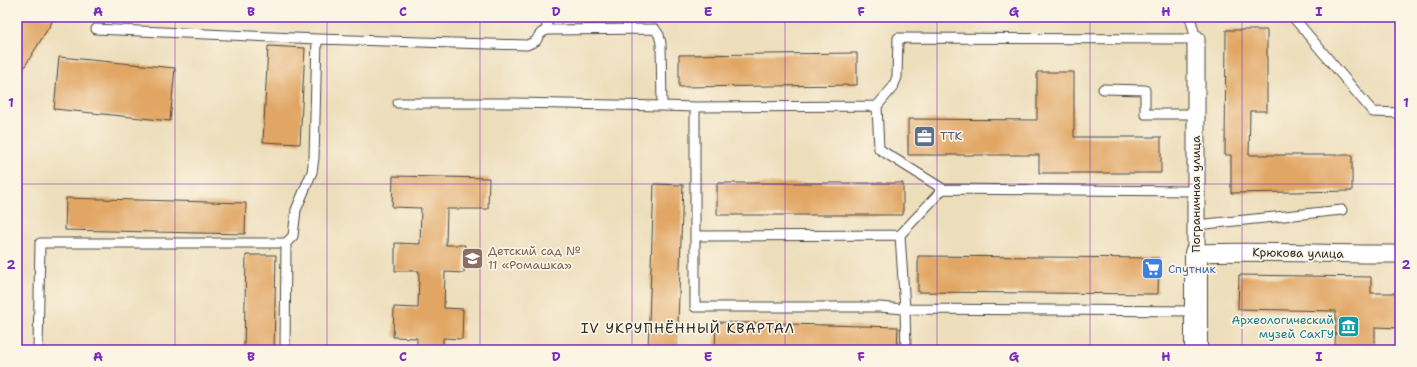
<svg xmlns="http://www.w3.org/2000/svg" width="1417" height="367" font-family="'Shantell Sans',sans-serif">
  <rect width="100%" height="100%" fill="#fcf5e5"/>
  <filter id="ink" filterUnits="userSpaceOnUse"><feTurbulence type="fractalNoise" baseFrequency=".025" numOctaves="2"/><feDisplacementMap in="SourceGraphic" scale="8" xChannelSelector="R" yChannelSelector="G"/><feConvolveMatrix kernelMatrix="1 2 1 2 8 2 1 2 1" color-interpolation-filters="sRGB"/></filter>
  <filter id="wash" filterUnits="userSpaceOnUse"><feTurbulence type="fractalNoise" baseFrequency=".012" numOctaves="4" result="noise"/><feDisplacementMap in="SourceGraphic" scale="16" xChannelSelector="R" yChannelSelector="G"/><feGaussianBlur stdDeviation="0.9" result="paint"/><feColorMatrix in="noise" values="0 0 0 0 0 0 0 0 0 0 0 0 0 0 0 0 0 1.4 0 .05"/><feComposite in="paint" operator="in"/></filter>
  <g filter="url(#wash)">
    <rect width="100%" height="100%" fill="#eddebb"/>
    <g id="blocks">
      <path fill="#e1a664" d="M 17,17 L 55,17 L 17,79 Z
        M 1226,30 L 1267,30 L 1267,111 L 1250,111 L 1249,155 L 1352,155 L 1352,191 L 1231,193 L 1231,155 L 1225,155 Z
        M 268,46 L 305,48 L 300,144 L 263,142 Z
        M 857,53 L 857,85 L 679,87 L 679,55 Z
        M 59,57 L 175,68 L 170,121 L 54,109 Z
        M 1037,72 L 1074,72 L 1074,137 L 1161,137 L 1161,173 L 1039,173 L 1039,155 L 908,155 L 908,119 L 1037,120 Z
        M 393,176 L 489,178 L 488,209 L 447,209 L 446,245 L 465,245 L 464,273 L 445,272 L 444,308 L 463,309 L 462,339 L 443,338 L 443,350 L 417,350 L 417,338 L 393,337 L 394,307 L 418,308 L 419,271 L 395,271 L 395,243 L 420,244 L 421,208 L 392,207 Z
        M 717,183 L 903,183 L 903,215 L 717,215 Z
        M 654,184 L 683,185 L 677,350 L 648,350 Z
        M 66,198 L 246,203 L 245,234 L 65,230 Z
        M 246,255 L 276,255 L 274,350 L 244,350 Z
        M 918,256 L 1159,258 L 1158,294 L 918,292 Z
        M 1239,275 L 1371,277 L 1371,293 L 1400,293 L 1400,328 L 1375,327 L 1375,350 L 1335,350 L 1336,311 L 1238,309 Z
        M 716,322 L 898,327 L 897,350 L 715,350 Z"/>
    </g>
  </g>
  <g filter="url(#ink)">
    <use href="#blocks" fill-opacity="0" stroke="#484641" stroke-width="1"/>
    <g fill="none" stroke-linecap="round" stroke-linejoin="round">
      <defs>
        <path id="service" d="M 545,17 L 548,30
          M 1190,17 L 1196,39
          M 1293,17 L 1373,112 L 1400,113
          M 96,29 L 317,39 L 527,45 L 536,41 C 538,36 542,31 548,30 L 655,29 L 659,35 L 661,43 L 662,106 L 695,107
          M 1103,89 L 1145,90 L 1145,114 L 1196,114
          M 398,103 L 516,103 L 662,106
          M 877,106 L 893,87 L 897,77 L 898,38 L 1196,39
          M 943,189 L 900,235 L 905,309 L 1196,311
          M 1196,225 L 1342,210
          M 695,236 L 900,235
          M 286,243 L 293,236 L 296,210 L 312,172 L 314,158 L 317,39
          M 38,350 L 40,243 L 286,243 L 285,350
          M 906,350 L 905,309 L 879,307 L 695,307 L 695,107 L 877,106 L 879,149 L 943,189 L 1195,191"/>
        <path id="minor" d="M 1196,39 L 1196,253 C 1264,250 1332,255 1400,254"/>
        <path id="tertiary" d="M 1196,253 L 1196,350"/>
      </defs>
      <use href="#service" stroke="#484641" stroke-width="11"/>
      <use href="#minor" stroke="#484641" stroke-width="19"/>
      <use href="#tertiary" stroke="#484641" stroke-width="24"/>
      <use href="#service" stroke="#fff" stroke-width="9"/>
      <use href="#minor" stroke="#fff" stroke-width="17"/>
      <use href="#tertiary" stroke="#fff" stroke-width="22"/>
    </g>
  </g>
  <path fill="none" stroke="#7b2cbf" stroke-width="1" stroke-opacity="0.55" d="M 175,17 L 175,350M 327,17 L 327,350M 480,17 L 480,350M 632,17 L 632,350M 785,17 L 785,350M 937,17 L 937,350M 1090,17 L 1090,350M 1242,17 L 1242,350M 17,184 L 1400,184"/>
  <defs>
    <symbol id="office-square" viewBox="-11 -11 22 22"><rect x="-9" y="-9" width="18" height="18" rx="4" fill="#5c6f8a" stroke="#fcf5e5"/><path d="M-6-3h4V-5.5h4V-3h4V5H-6ZM-1-4.5V-3h2v-1.5ZM-6 0V1H6V0Z" fill="#fff"/></symbol>
    <symbol id="school-square" viewBox="-11 -11 22 22"><rect x="-9" y="-9" width="18" height="18" rx="4" fill="#8d6e63" stroke="#fcf5e5"/><path d="M0-5L7-2L0 1L-7-2ZM-4 1L0 2.5L4 1V4Q0 6-4 4Z" fill="#fff"/></symbol>
    <symbol id="supermarket-square" viewBox="-11 -11 22 22"><rect x="-9" y="-9" width="18" height="18" rx="4" fill="#3f7fe0" stroke="#fcf5e5"/><path d="M-6-5.5h2.5l.6 2H6L4.5 2H-2.5L-4.4-4H-6ZM-1.5 3.2a1.3 1.3 0 1 0 .1 0ZM3 3.2a1.3 1.3 0 1 0 .1 0Z" fill="#fff"/></symbol>
    <symbol id="museum-square" viewBox="-11 -11 22 22"><rect x="-9" y="-9" width="18" height="18" rx="4" fill="#0f9aa8" stroke="#fcf5e5"/><path d="M0-6L6-3V-2H-6V-3ZM-5-1h2V3h-2ZM-1-1h2V3h-2ZM3-1h2V3H3ZM-6 4H6V6H-6Z" fill="#fff"/></symbol>
  </defs>
  <g fill-rule="evenodd">
    <use href="#office-square" x="912" y="124" width="25" height="25"/>
    <use href="#school-square" x="460" y="246" width="25" height="25"/>
    <use href="#supermarket-square" x="1140" y="256" width="25" height="25"/>
    <use href="#museum-square" x="1336" y="314" width="25" height="25"/>
  </g>
  <g text-anchor="middle" dominant-baseline="central" stroke-width="3.5" stroke-linejoin="round" paint-order="stroke">
    <g font-size="12" fill="#4e5e75" stroke="#fcf5e5" text-anchor="start">
      <text x="940" y="136">ТТК</text>
    </g>
    <g font-size="12" fill="#2b2b2b" stroke="#fcf5e5">
      <text transform="translate(1196 194) rotate(-90)">Пограничная улица</text>
      <text transform="translate(1298 253) rotate(1)">Крюкова улица</text>
    </g>
    <g font-size="12" fill="#785e54" stroke="#fcf5e5" text-anchor="start">
      <text x="488" y="251">Детский сад №<tspan x="488" dy="14">11 «Ромашка»</tspan></text>
    </g>
    <g font-size="12" fill="#366cbe" stroke="#fcf5e5" text-anchor="start">
      <text x="1168" y="269">Спутник</text>
    </g>
    <g font-size="12" fill="#0d838f" stroke="#fcf5e5" text-anchor="end">
      <text x="1334" y="320">Археологический<tspan x="1334" dy="14">музей СахГУ</tspan></text>
    </g>
    <g font-size="14" letter-spacing="1" fill="#2b2b2b" stroke="#fcf5e5">
      <text x="688" y="328">IV УКРУПНЁННЫЙ КВАРТАЛ</text>
    </g>
  </g>
  <rect width="1417" height="367" fill="none" stroke="#fcf5e5" stroke-width="44"/>
  <rect x="22" y="22" width="1373" height="323" fill="none" stroke="#7b2cbf" stroke-width="1.5"/>
  <g font-size="13" text-anchor="middle" font-weight="bold" fill="#7b2cbf">
    <text x="98" y="16">A</text>
    <text x="251" y="16">B</text>
    <text x="403" y="16">C</text>
    <text x="556" y="16">D</text>
    <text x="708" y="16">E</text>
    <text x="861" y="16">F</text>
    <text x="1014" y="16">G</text>
    <text x="1166" y="16">H</text>
    <text x="1319" y="16">I</text>
    <text x="11" y="107">1</text>
    <text x="1406" y="107">1</text>
    <text x="11" y="269">2</text>
    <text x="1406" y="269">2</text>
    <text x="98" y="361">A</text>
    <text x="251" y="361">B</text>
    <text x="403" y="361">C</text>
    <text x="556" y="361">D</text>
    <text x="708" y="361">E</text>
    <text x="861" y="361">F</text>
    <text x="1014" y="361">G</text>
    <text x="1166" y="361">H</text>
    <text x="1319" y="361">I</text>
  </g>
</svg>
